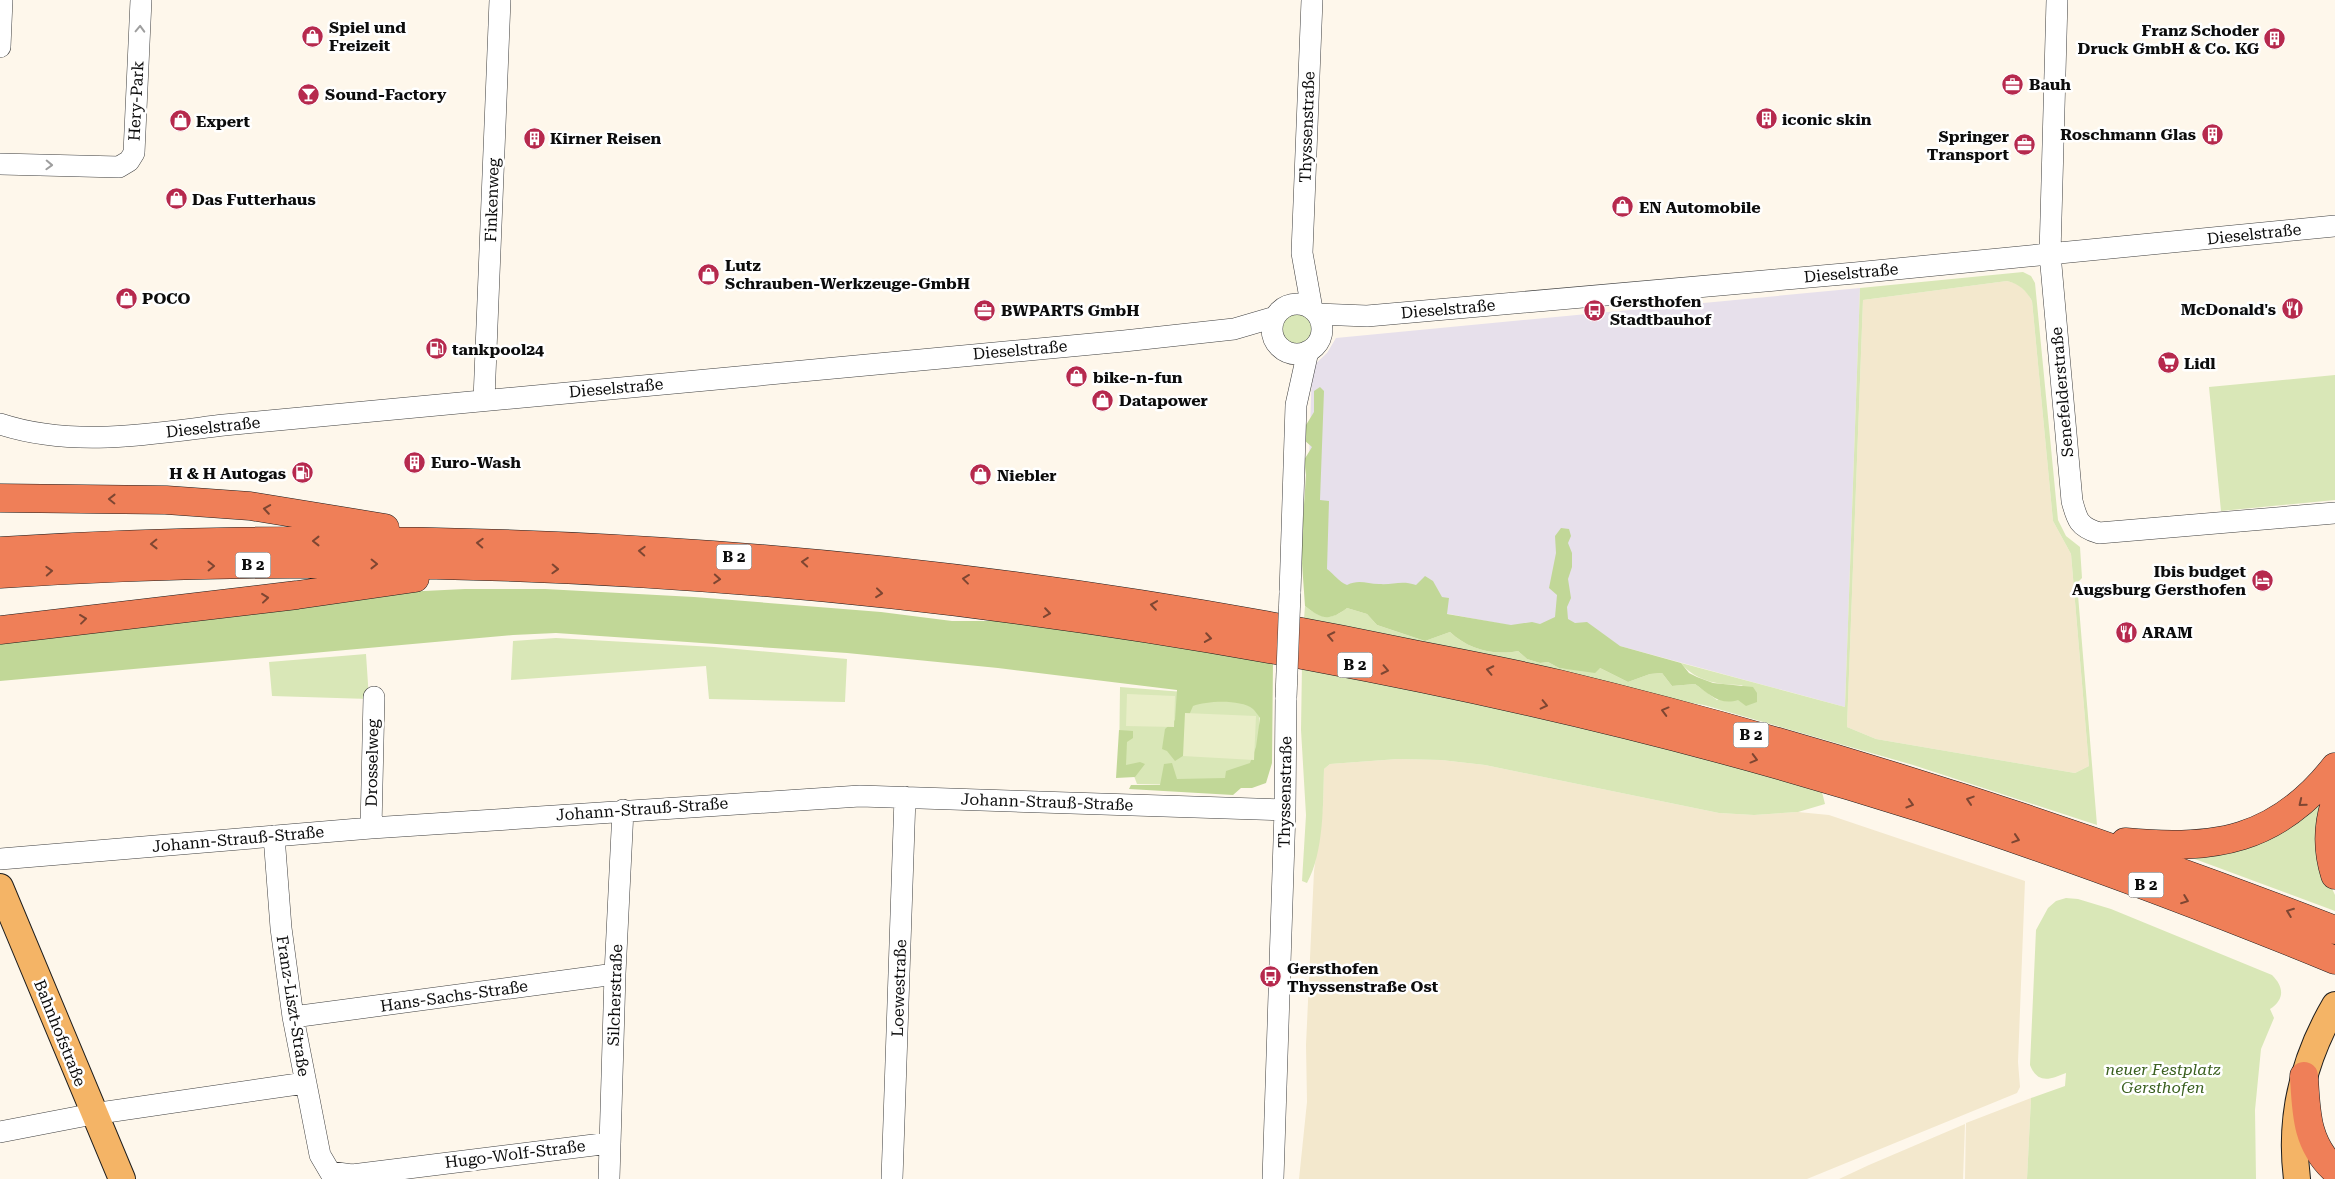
<svg xmlns="http://www.w3.org/2000/svg" width="2335" height="1179" font-family="'Roboto Serif',serif">
  <rect width="100%" height="100%" fill="#fef7eb"/>
  <path fill="#e7e0eb" d="M 1860,288 L 1845,707 L 1620,646 L 1305,587 L 1312,367 L 1327,353 L 1336,338 Z"/>
  <path fill="#f3e8cd" d="M 2007,281 L 2018,284 L 2028,294 L 2032,301 L 2053,521 L 2071,554 L 2089,766 L 2075,773 L 1876,739 L 1847,727 L 1863,300 Z
    M 1398,759 L 1441,760 L 1485,765 L 1719,813 L 1754,815 L 1798,812 L 1829,815 L 2025,881 L 2018,1062 L 2020,1087 L 2017,1093 L 1807,1179 L 1299,1179 L 1307,1102 L 1306,1045 L 1314,871 L 1323,806 L 1324,769 L 1330,764 Z
    M 2031,1098 L 2027,1179 L 1965,1179 L 1966,1123 Z
    M 1965,1124 L 1963,1179 L 1839,1179 L 1869,1165 Z"/>
  <path fill="#d9e7b7" fill-rule="evenodd" d="M 2023,272 L 2031,276 L 2035,283 L 2058,520 L 2066,536 L 2080,547 L 2082,578 L 2077,583 L 2097,825 L 1913,765 L 1704,705 L 1648,696 L 1434,645 L 1304,619 L 1305,606 C 1322,619 1330,621 1347,608 L 1367,614 L 1377,625 L 1425,641 L 1450,632 C 1468,649 1493,656 1518,651 L 1527,659 L 1540,663 L 1548,662 L 1559,668 L 1582,670 L 1600,668 L 1628,682 L 1650,674 L 1662,673 L 1672,686 L 1695,684 L 1717,700 L 1743,685 C 1720,685 1696,682 1681,663 L 1845,707 L 1860,288 ZM 2007,281 C 2019,284 2026,290 2032,301 L 2053,521 L 2071,554 L 2089,766 L 2075,773 L 1876,739 L 1847,727 L 1863,300 Z
    M1282 329a15 15 0 1 1 30 0a15 15 0 1 1-30 0Z
    M 2335,375 L 2335,500 L 2221,511 L 2209,387 Z
    M 556,638 L 714,647 L 847,659 L 845,702 L 709,699 L 706,666 L 511,680 L 513,641 Z
    M 366,654 L 369,699 L 272,696 L 269,662 Z
    M 1302,665 L 1468,698 L 1821,788 L 1825,804 L 1798,812 L 1754,815 L 1719,813 L 1485,765 L 1441,760 L 1398,759 L 1330,764 L 1324,769 C 1323,804 1324,852 1307,883 L 1302,881 L 1306,815 L 1301,730 Z
    M 1120,687 L 1260,698 L 1258,774 L 1228,786 L 1137,784 L 1134,776 L 1119,767 Z
    M 2316,801 L 2327,805 L 2327,878 L 2335,895 L 2335,911 L 2184,855 Z
    M 2066,898 L 2078,899 L 2111,909 L 2272,975 C 2284,987 2285,999 2270,1009 L 2274,1018 L 2261,1049 L 2255,1110 L 2256,1179 L 2027,1179 L 2031,1098 L 2065,1086 L 2066,1073 C 2051,1079 2038,1085 2030,1065 L 2036,930 L 2048,908 L 2056,901 Z"/>
  <path fill="#c1d797" d="M 1320,387 L 1324,391 L 1320,500 L 1329,501 L 1327,569 C 1335,575 1338,581 1347,585 C 1359,579 1367,584 1379,584 C 1394,585 1401,580 1416,585 L 1425,576 L 1433,581 L 1442,597 L 1449,598 L 1447,614 L 1511,625 L 1532,622 L 1540,624 L 1555,617 L 1557,595 L 1549,588 L 1556,553 L 1555,536 L 1561,528 L 1569,529 L 1571,536 L 1568,543 L 1572,553 L 1572,567 L 1568,579 L 1571,598 L 1567,607 L 1568,619 L 1575,623 L 1587,622 L 1620,646 L 1681,663 L 1689,673 L 1697,677 L 1713,683 L 1753,687 L 1757,693 L 1757,702 L 1746,706 L 1738,700 C 1720,706 1709,694 1695,684 L 1672,686 L 1662,673 L 1650,674 L 1628,682 L 1600,668 L 1595,673 L 1559,668 L 1548,662 L 1540,663 L 1527,659 L 1518,651 C 1493,656 1468,649 1450,632 L 1425,641 L 1377,625 L 1367,614 L 1347,608 C 1330,621 1322,620 1305,606 L 1301,549 L 1306,475 L 1304,460 L 1312,447 L 1304,440 L 1306,425 L 1314,412 L 1314,391 Z
    M 465,589 L 545,589 L 694,597 L 881,612 L 952,621 L 1010,621 L 1273,660 L 1272,763 L 1266,783 L 1252,788 L 1241,788 L 1233,795 L 1129,789 L 1131,785 L 1160,785 L 1164,764 L 1172,763 L 1177,779 L 1225,778 L 1226,771 L 1250,763 L 1256,747 L 1260,718 C 1258,715 1255,711 1253,709 C 1240,699 1207,701 1193,706 L 1187,720 L 1186,754 L 1175,761 L 1167,751 L 1162,749 L 1165,729 L 1175,720 L 1177,690 L 998,668 L 847,653 L 556,633 L 513,635 L 0,681 L 0,638 L 403,592 Z
    M 1119,730 L 1133,731 L 1133,738 L 1127,742 L 1126,765 L 1140,762 L 1145,764 L 1135,777 L 1116,778 Z"/>
  <path fill="#e9eec8" d="M 1127,694 L 1175,696 L 1174,727 L 1126,726 Z
    M 1185,713 L 1256,716 L 1254,760 L 1183,756 Z"/>
  <g fill="none" stroke-linecap="round" stroke-linejoin="round">
    <defs>
      <path id="minor" d="M 2057,0 L 2050,254 L 2072,501 C 2077,520 2079,527 2099,533 L 2335,513
        M 0,47 L 2,0
        M 0,164 L 119,167 L 129,161 L 134,153 L 141,0
        M1272 329a25 25 0 1 1 50 0a25 25 0 1 1-50 0Z
        M 1312,309 L 1302,253 L 1312,0
        M 1317,314 L 1367,316 L 1855,273 L 2335,226
        M 484,400 L 500,0
        M 0,424 C 73,448 150,434 224,425 L 1124,341 L 1234,329 L 1275,317
        M 1290,593 L 1296,405 L 1308,351
        M 371,828 L 374,697
        M 274,836 L 281,928 L 293,1017 L 320,1155 L 330,1172 L 352,1175 L 610,1143
        M 0,859 L 371,828 L 860,796 L 1285,810
        M 293,1017 L 615,974
        M 0,1132 L 93,1114 L 305,1083
        M 609,1179 L 615,974 L 623,810
        M 892,1179 L 905,797
        M 1273,1179 L 1285,810 L 1286,698"/>
      <path id="major" d="M 0,887 L 122,1179
        M 2297,1179 C 2289,1117 2304,1058 2335,1005"/>
      <path id="highway" d="M 0,498 L 166,500 L 250,506 L 385,528
        M 0,551 C 474,521 953,557 1418,655 C 1465,664 1512,673 1559,684 C 1823,748 2082,832 2335,930
        M 0,574 C 439,546 881,576 1313,657 C 1517,695 1721,744 1918,807 C 2060,852 2198,904 2335,960
        M 0,630 L 297,595 L 415,578
        M 2335,803 C 2327,828 2327,850 2335,875
        M 2125,842 C 2214,851 2277,841 2335,767
        M 2304,1076 C 2306,1112 2306,1144 2335,1170"/>
    </defs>
    <use href="#minor" stroke="#3f3f3f" stroke-width="22"/>
    <use href="#major" stroke="#1d1d1d" stroke-width="28"/>
    <use href="#highway" stroke="#1d1d1d" stroke-width="29"/>
    <use href="#minor" stroke="#fff" stroke-width="21"/>
    <use href="#major" stroke="#f4b466" stroke-width="26"/>
    <use href="#highway" stroke="#ef7f58" stroke-width="28"/>
    <defs>
      <path id="minor-bridge" d="M 1286,698 L 1290,593"/>
    </defs>
    <use href="#minor-bridge" stroke="#3f3f3f" stroke-width="22" stroke-linecap="butt"/>
    <use href="#minor-bridge" stroke="#fff" stroke-width="21"/>
  </g>
  <defs><path id="oneway-chevron" d="M-2-3.5L2.5 0L-2 3.5" fill="none" stroke-width="1.6" stroke-linecap="round" stroke-linejoin="round" transform="scale(1.25)"/></defs>
  <g stroke="#9e9e9e">
    <use href="#oneway-chevron" transform="translate(140 29) rotate(-88)"/>
    <use href="#oneway-chevron" transform="translate(49 165) rotate(2)"/>
  </g>
  <g stroke="#7e4632">
    <use href="#oneway-chevron" transform="translate(112 499) rotate(-179)"/>
    <use href="#oneway-chevron" transform="translate(267 509) rotate(-171)"/>
    <use href="#oneway-chevron" transform="translate(316 541) rotate(-180)"/>
    <use href="#oneway-chevron" transform="translate(480 543) rotate(-177)"/>
    <use href="#oneway-chevron" transform="translate(154 544) rotate(179)"/>
    <use href="#oneway-chevron" transform="translate(642 551) rotate(-177)"/>
    <use href="#oneway-chevron" transform="translate(805 562) rotate(-176)"/>
    <use href="#oneway-chevron" transform="translate(374 564) rotate(1)"/>
    <use href="#oneway-chevron" transform="translate(211 566) rotate(-1)"/>
    <use href="#oneway-chevron" transform="translate(555 569) rotate(2)"/>
    <use href="#oneway-chevron" transform="translate(49 571) rotate(-3)"/>
    <use href="#oneway-chevron" transform="translate(717 579) rotate(4)"/>
    <use href="#oneway-chevron" transform="translate(966 579) rotate(-173)"/>
    <use href="#oneway-chevron" transform="translate(879 593) rotate(6)"/>
    <use href="#oneway-chevron" transform="translate(265 598) rotate(-6)"/>
    <use href="#oneway-chevron" transform="translate(1154 605) rotate(-172)"/>
    <use href="#oneway-chevron" transform="translate(1047 613) rotate(8)"/>
    <use href="#oneway-chevron" transform="translate(83 619) rotate(-7)"/>
    <use href="#oneway-chevron" transform="translate(1331 636) rotate(-168)"/>
    <use href="#oneway-chevron" transform="translate(1208 638) rotate(9)"/>
    <use href="#oneway-chevron" transform="translate(1385 670) rotate(12)"/>
    <use href="#oneway-chevron" transform="translate(1490 670) rotate(-168)"/>
    <use href="#oneway-chevron" transform="translate(1544 705) rotate(13)"/>
    <use href="#oneway-chevron" transform="translate(1665 711) rotate(-165)"/>
    <use href="#oneway-chevron" transform="translate(1754 759) rotate(15)"/>
    <use href="#oneway-chevron" transform="translate(1970 800) rotate(-162)"/>
    <use href="#oneway-chevron" transform="translate(2302 803) rotate(141)"/>
    <use href="#oneway-chevron" transform="translate(1910 804) rotate(17)"/>
    <use href="#oneway-chevron" transform="translate(2016 839) rotate(18)"/>
    <use href="#oneway-chevron" transform="translate(2185 900) rotate(21)"/>
    <use href="#oneway-chevron" transform="translate(2290 912) rotate(-159)"/>
  </g>
  <defs>
    <symbol id="shop-disc" viewBox="-11 -11 22 22"><circle r="9.5" fill="#b6294d" stroke="#fff"/><path d="M-5-2.5h2.3a2.7 3.5 0 0 1 5.4 0H5L5.5 6h-11ZM-1.5-2.5h3a1.5 2.3 0 0 0-3 0Z" fill="#fff"/></symbol>
    <symbol id="building-disc" viewBox="-11 -11 22 22"><circle r="9.5" fill="#b6294d" stroke="#fff"/><path d="M-4-6H4V6H1V3H-1V6H-4ZM-2.5-4.3h1.7v1.8h-1.7ZM.8-4.3h1.7v1.8H.8ZM-2.5-1h1.7V.8h-1.7ZM.8-1h1.7V.8H.8Z" fill="#fff"/></symbol>
    <symbol id="office-disc" viewBox="-11 -11 22 22"><circle r="9.5" fill="#b6294d" stroke="#fff"/><path d="M-6-3h4V-5.5h4V-3h4V5H-6ZM-1-4.5V-3h2v-1.5ZM-6 0V1H6V0Z" fill="#fff"/></symbol>
    <symbol id="bar-disc" viewBox="-11 -11 22 22"><circle r="9.5" fill="#b6294d" stroke="#fff"/><path d="M-6-5H6L.8 .8V4.5H3.5V6h-7V4.5H-.8V.8Z" fill="#fff"/></symbol>
    <symbol id="restaurant-disc" viewBox="-11 -11 22 22"><circle r="9.5" fill="#b6294d" stroke="#fff"/><path d="M-5-6h1v4h1v-4h1v4h1v-4h1v5L-1.5 .5V6h-2V.5L-5-1ZM5-6V6H3V1.5H1.5Q1.5-4 5-6Z" fill="#fff"/></symbol>
    <symbol id="bus-disc" viewBox="-11 -11 22 22"><circle r="9.5" fill="#b6294d" stroke="#fff"/><path d="M-5-6H5V4H4V6H2V4H-2V6H-4V4H-5ZM-3.5-4V0h7V-4ZM-3.5 1.2v1.5H-2V1.2ZM2 1.2v1.5H3.5V1.2Z" fill="#fff"/></symbol>
    <symbol id="fuel-disc" viewBox="-11 -11 22 22"><circle r="9.5" fill="#b6294d" stroke="#fff"/><path d="M-5.5-6h7V0h2V4h1.3V-2.5L3-4.5l.8-.8L6-3V5H2.5V1h-1V6h-7ZM-4.2-4.7v3.2H.2V-4.7Z" fill="#fff"/></symbol>
    <symbol id="supermarket-disc" viewBox="-11 -11 22 22"><circle r="9.5" fill="#b6294d" stroke="#fff"/><path d="M-6-5.5h2.5l.6 2H6L4.5 2H-2.5L-4.4-4H-6ZM-1.5 3.2a1.3 1.3 0 1 0 .1 0ZM3 3.2a1.3 1.3 0 1 0 .1 0Z" fill="#fff"/></symbol>
    <symbol id="hotel-disc" viewBox="-11 -11 22 22"><circle r="9.5" fill="#b6294d" stroke="#fff"/><path d="M-6-4.5h1.5V1H6V5H4.5V3h-9V5H-6ZM-4 0a1.8 1.8 0 1 1 3.6 0ZM.5 0V-2.5h3Q6-2.5 6 0Z" fill="#fff"/></symbol>
  </defs>
  <g fill-rule="evenodd">
    <use href="#shop-disc" x="300" y="24" width="25" height="25"/>
    <use href="#building-disc" x="2262" y="26" width="25" height="25"/>
    <use href="#office-disc" x="2000" y="72" width="25" height="25"/>
    <use href="#bar-disc" x="296" y="82" width="25" height="25"/>
    <use href="#building-disc" x="1754" y="106" width="25" height="25"/>
    <use href="#shop-disc" x="168" y="108" width="25" height="25"/>
    <use href="#building-disc" x="2200" y="122" width="25" height="25"/>
    <use href="#building-disc" x="522" y="126" width="25" height="25"/>
    <use href="#office-disc" x="2012" y="132" width="25" height="25"/>
    <use href="#shop-disc" x="164" y="186" width="25" height="25"/>
    <use href="#shop-disc" x="1610" y="194" width="25" height="25"/>
    <use href="#shop-disc" x="696" y="262" width="25" height="25"/>
    <use href="#shop-disc" x="114" y="286" width="25" height="25"/>
    <use href="#restaurant-disc" x="2280" y="296" width="25" height="25"/>
    <use href="#office-disc" x="972" y="298" width="25" height="25"/>
    <use href="#bus-disc" x="1582" y="298" width="25" height="25"/>
    <use href="#fuel-disc" x="424" y="336" width="25" height="25"/>
    <use href="#supermarket-disc" x="2156" y="350" width="25" height="25"/>
    <use href="#shop-disc" x="1064" y="364" width="25" height="25"/>
    <use href="#shop-disc" x="1090" y="388" width="25" height="25"/>
    <use href="#building-disc" x="402" y="450" width="25" height="25"/>
    <use href="#fuel-disc" x="290" y="460" width="25" height="25"/>
    <use href="#shop-disc" x="968" y="462" width="25" height="25"/>
    <use href="#hotel-disc" x="2250" y="568" width="25" height="25"/>
    <use href="#restaurant-disc" x="2114" y="620" width="25" height="25"/>
    <use href="#bus-disc" x="1258" y="964" width="25" height="25"/>
  </g>
  <g text-anchor="middle" dominant-baseline="central" stroke-width="5" stroke-linejoin="round" paint-order="stroke">
    <g fill="#fff" stroke="#555" stroke-width="1">
      <rect x="716.5" y="544.5" width="35" height="25" rx="4"/>
      <rect x="235.5" y="552.5" width="35" height="25" rx="4"/>
      <rect x="1337.5" y="652.5" width="35" height="25" rx="4"/>
      <rect x="1733.5" y="722.5" width="35" height="25" rx="4"/>
      <rect x="2128.5" y="872.5" width="35" height="25" rx="4"/>
    </g>
    <g font-size="15" font-weight="bold" fill="#0c0c0c">
      <text x="734" y="557">B 2</text>
      <text x="253" y="565">B 2</text>
      <text x="1355" y="665">B 2</text>
      <text x="1751" y="735">B 2</text>
      <text x="2146" y="885">B 2</text>
    </g>
    <g font-size="16" font-weight="bold" fill="#0c0c0c" stroke="#fff" text-anchor="start">
      <text x="329" y="27">Spiel und<tspan x="329" dy="18">Freizeit</tspan></text>
      <text x="2259" y="30" text-anchor="end">Franz Schoder<tspan x="2259" dy="18">Druck GmbH &amp; Co. KG</tspan></text>
      <text x="2029" y="84">Bauh</text>
      <text x="325" y="94">Sound-Factory</text>
      <text x="1782" y="119">iconic skin</text>
      <text x="196" y="121">Expert</text>
      <text x="2196" y="134" text-anchor="end">Roschmann Glas</text>
      <text x="2009" y="136" text-anchor="end">Springer<tspan x="2009" dy="18">Transport</tspan></text>
      <text x="550" y="138">Kirner Reisen</text>
      <text x="192" y="199">Das Futterhaus</text>
      <text x="1639" y="207">EN Automobile</text>
      <text x="725" y="265">Lutz<tspan x="725" dy="18">Schrauben-Werkzeuge-GmbH</tspan></text>
      <text x="142" y="298">POCO</text>
      <text x="1610" y="301">Gersthofen<tspan x="1610" dy="18">Stadtbauhof</tspan></text>
      <text x="2276" y="309" text-anchor="end">McDonald's</text>
      <text x="1001" y="310">BWPARTS GmbH</text>
      <text x="452" y="349">tankpool24</text>
      <text x="2184" y="363">Lidl</text>
      <text x="1093" y="377">bike-n-fun</text>
      <text x="1119" y="400">Datapower</text>
      <text x="431" y="462">Euro-Wash</text>
      <text x="286" y="473" text-anchor="end">H &amp; H Autogas</text>
      <text x="997" y="475">Niebler</text>
      <text x="2246" y="571" text-anchor="end">Ibis budget<tspan x="2246" dy="18">Augsburg Gersthofen</tspan></text>
      <text x="2142" y="632">ARAM</text>
      <text x="1287" y="968">Gersthofen<tspan x="1287" dy="18">Thyssenstraße Ost</tspan></text>
    </g>
    <g font-size="16" fill="#0c0c0c" stroke="#fff">
      <text transform="translate(136 101) rotate(-87)">Hery-Park</text>
      <text transform="translate(1307 127) rotate(-88)">Thyssenstraße</text>
      <text transform="translate(492 200) rotate(-88)">Finkenweg</text>
      <text transform="translate(2254 234) rotate(-6)">Dieselstraße</text>
      <text transform="translate(1851 273) rotate(-5)">Dieselstraße</text>
      <text transform="translate(1448 309) rotate(-5)">Dieselstraße</text>
      <text transform="translate(1020 350) rotate(-5)">Dieselstraße</text>
      <text transform="translate(616 388) rotate(-5)">Dieselstraße</text>
      <text transform="translate(2062 392) rotate(-95)">Senefelderstraße</text>
      <text transform="translate(213 427) rotate(-6)">Dieselstraße</text>
      <text transform="translate(372 763) rotate(-89)">Drosselweg</text>
      <text transform="translate(1285 792) rotate(-89)">Thyssenstraße</text>
      <text transform="translate(1047 802) rotate(2)">Johann-Strauß-Straße</text>
      <text transform="translate(642 809) rotate(-4)">Johann-Strauß-Straße</text>
      <text transform="translate(238 839) rotate(-5)">Johann-Strauß-Straße</text>
      <text transform="translate(899 988) rotate(-88)">Loewestraße</text>
      <text transform="translate(615 995) rotate(-88)">Silcherstraße</text>
      <text transform="translate(454 996) rotate(-8)">Hans-Sachs-Straße</text>
      <text transform="translate(293 1006) rotate(81)">Franz-Liszt-Straße</text>
      <text transform="translate(60 1033) rotate(68)">Bahnhofstraße</text>
      <text transform="translate(515 1154) rotate(-7)">Hugo-Wolf-Straße</text>
    </g>
    <g font-size="16" font-style="italic" fill="#3a601f" stroke="#fff">
      <text x="2163" y="1069">neuer Festplatz<tspan x="2163" dy="18">Gersthofen</tspan></text>
    </g>
  </g>
</svg>
